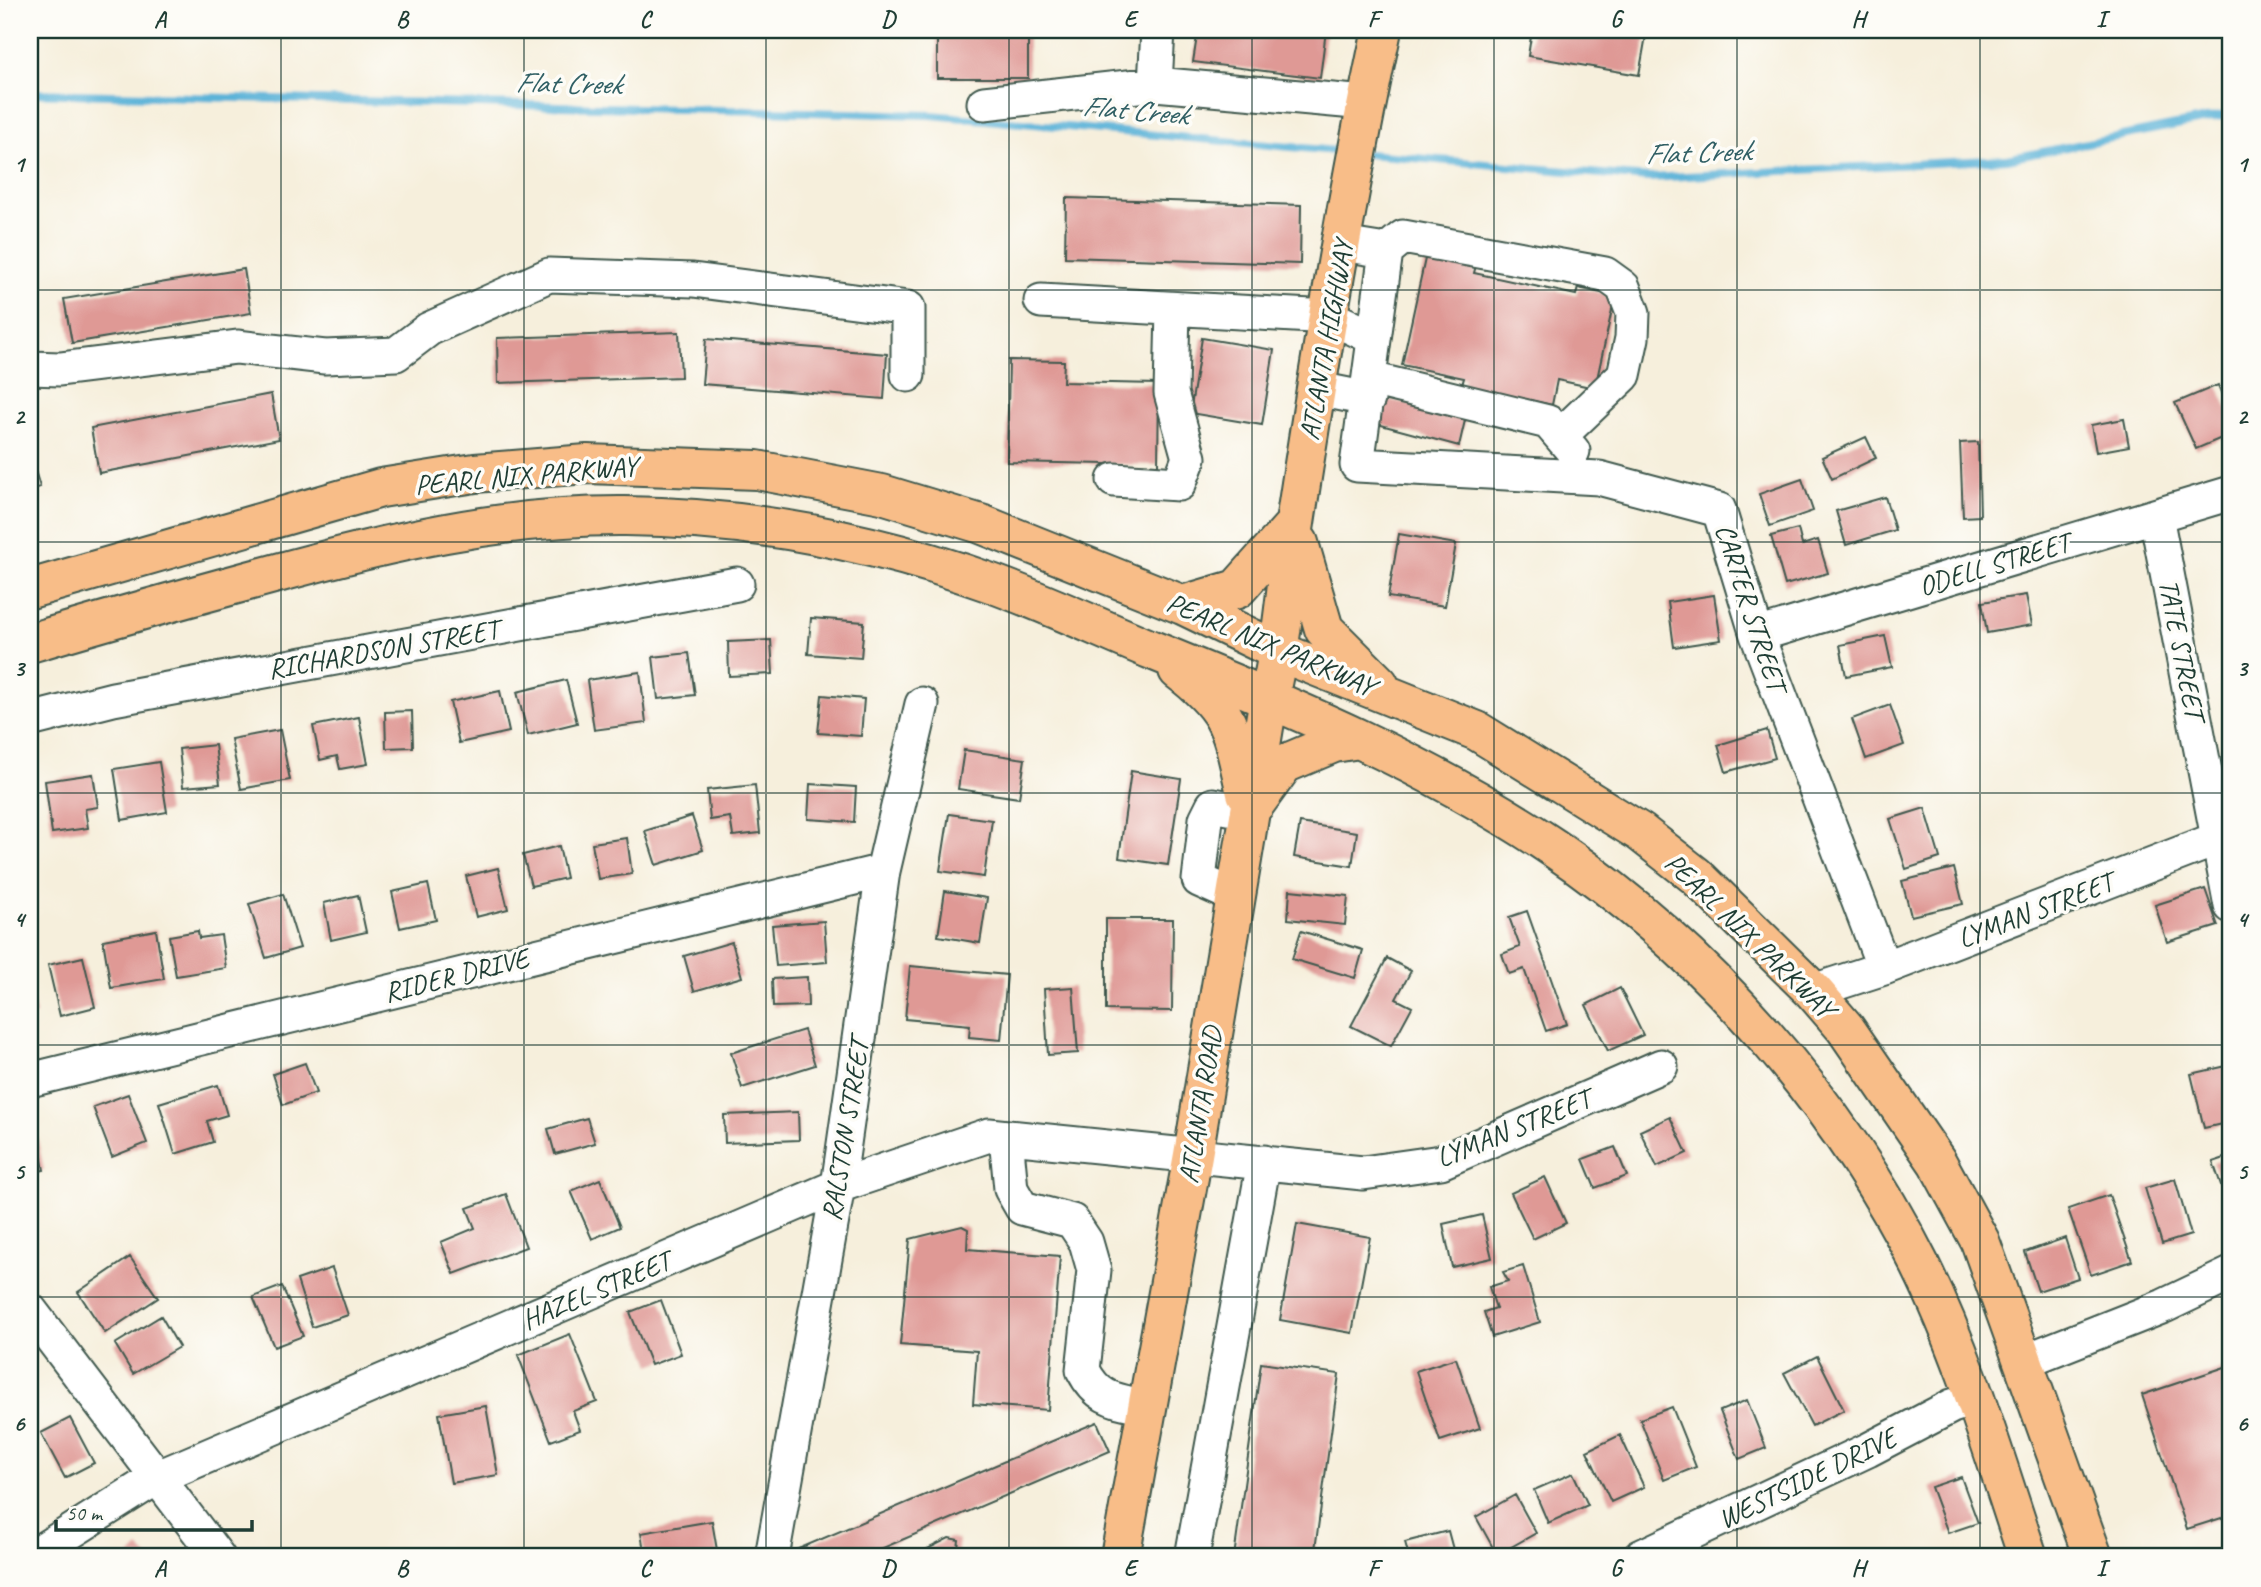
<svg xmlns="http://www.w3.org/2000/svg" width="2261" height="1587" font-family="Caveat,sans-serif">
  <rect width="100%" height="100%" fill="#fdfcf7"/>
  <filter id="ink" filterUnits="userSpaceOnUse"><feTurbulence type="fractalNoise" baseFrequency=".0143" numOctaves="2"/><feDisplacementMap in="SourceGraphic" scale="14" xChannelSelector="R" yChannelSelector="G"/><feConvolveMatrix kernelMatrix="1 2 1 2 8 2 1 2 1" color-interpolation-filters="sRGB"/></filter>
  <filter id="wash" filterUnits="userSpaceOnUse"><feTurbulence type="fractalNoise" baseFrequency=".00686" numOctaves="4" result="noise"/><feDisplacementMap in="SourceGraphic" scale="28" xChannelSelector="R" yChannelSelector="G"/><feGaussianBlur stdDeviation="1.57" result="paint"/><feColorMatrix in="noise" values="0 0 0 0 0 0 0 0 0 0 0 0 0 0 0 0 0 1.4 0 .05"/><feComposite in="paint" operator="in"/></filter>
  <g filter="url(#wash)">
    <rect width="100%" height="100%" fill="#f6efdc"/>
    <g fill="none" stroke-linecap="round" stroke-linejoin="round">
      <path stroke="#5bb3d8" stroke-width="8" d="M 30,93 L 931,115 L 1348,152
        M 1368,154 L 1649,178 L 2007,159 L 2231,114"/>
    </g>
    <g id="blocks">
      <path fill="#df9995" d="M 937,30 L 1028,30 L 1028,78 L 937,78 Z
        M 1198,30 L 1326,30 L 1320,78 L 1193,62 Z
        M 1532,30 L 1647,30 L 1639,75 L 1528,56 Z
        M 1066,198 L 1301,205 L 1300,264 L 1065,257 Z
        M 1426,254 L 1476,265 L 1474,273 L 1576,295 L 1578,288 L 1615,296 L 1595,388 L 1557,380 L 1552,405 L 1462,385 L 1464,378 L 1402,365 Z
        M 244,269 L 251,313 L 72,343 L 64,299 Z
        M 679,332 L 681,377 L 498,383 L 497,338 Z
        M 1202,338 L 1274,350 L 1262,425 L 1190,413 Z
        M 706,339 L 887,354 L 884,399 L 702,384 Z
        M 1009,360 L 1064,361 L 1063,382 L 1159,384 L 1158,465 L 1007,462 Z
        M 2218,385 L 2231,416 L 2231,434 L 2196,449 L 2175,403 Z
        M 271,394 L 279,439 L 99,473 L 91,428 Z
        M 1376,397 L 1466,416 L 1459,446 L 1370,422 Z
        M 2124,419 L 2129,446 L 2096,452 L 2091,425 Z
        M 1866,437 L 1876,458 L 1832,479 L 1822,457 Z
        M 1978,442 L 1980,516 L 1963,517 L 1960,443 Z
        M 30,454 L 40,487 L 30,490 Z
        M 1802,479 L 1813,511 L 1770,526 L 1759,494 Z
        M 1885,497 L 1895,530 L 1846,545 L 1836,511 Z
        M 1798,529 L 1802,545 L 1818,540 L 1828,573 L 1785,585 L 1771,536 Z
        M 1399,534 L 1456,544 L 1445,606 L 1388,597 Z
        M 1714,595 L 1721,640 L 1674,647 L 1668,602 Z
        M 2026,595 L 2032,625 L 1987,633 L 1982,602 Z
        M 811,618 L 864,622 L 861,658 L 808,654 Z
        M 1885,636 L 1892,667 L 1846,676 L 1840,645 Z
        M 771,640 L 773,674 L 729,676 L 728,642 Z
        M 689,653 L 695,695 L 658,699 L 653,657 Z
        M 640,672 L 646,723 L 594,730 L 587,680 Z
        M 566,680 L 577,723 L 528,735 L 517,692 Z
        M 500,691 L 509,732 L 459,743 L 450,702 Z
        M 822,695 L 864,699 L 861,736 L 818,733 Z
        M 1890,705 L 1904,745 L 1866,759 L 1852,719 Z
        M 412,711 L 413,747 L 386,748 L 385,712 Z
        M 359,717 L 368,764 L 340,769 L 337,756 L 320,760 L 313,726 Z
        M 280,730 L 290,780 L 241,789 L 231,739 Z
        M 1767,730 L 1775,758 L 1726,772 L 1718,745 Z
        M 215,745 L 220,784 L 183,787 L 179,749 Z
        M 964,750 L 1025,759 L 1019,798 L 958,789 Z
        M 159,762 L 167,812 L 122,820 L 114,769 Z
        M 1131,771 L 1181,779 L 1168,865 L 1119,858 Z
        M 93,774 L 98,807 L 85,809 L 88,828 L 52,833 L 45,781 Z
        M 810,784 L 856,787 L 854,822 L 808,819 Z
        M 755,785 L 760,833 L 733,836 L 730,817 L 710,820 L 707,790 Z
        M 1925,808 L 1940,858 L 1906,869 L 1890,819 Z
        M 949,814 L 992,820 L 984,877 L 940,871 Z
        M 692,816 L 703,850 L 656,865 L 645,831 Z
        M 1300,823 L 1357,832 L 1352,866 L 1294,857 Z
        M 627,838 L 632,874 L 598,879 L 592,843 Z
        M 559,846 L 566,878 L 531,886 L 523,855 Z
        M 498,868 L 508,909 L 476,917 L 466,876 Z
        M 1954,868 L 1963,904 L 1911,916 L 1902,881 Z
        M 428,884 L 436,920 L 400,928 L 392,892 Z
        M 2205,889 L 2218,926 L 2167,942 L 2155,905 Z
        M 1290,890 L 1348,896 L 1345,925 L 1288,919 Z
        M 945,891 L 987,898 L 980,943 L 938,936 Z
        M 283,894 L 300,948 L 266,958 L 249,904 Z
        M 358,895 L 366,932 L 331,940 L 324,903 Z
        M 1527,911 L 1567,1024 L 1546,1031 L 1524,969 L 1509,974 L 1502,954 L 1520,947 L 1509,917 Z
        M 1106,919 L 1173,919 L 1172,1011 L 1106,1010 Z
        M 824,921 L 827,962 L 776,966 L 772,925 Z
        M 156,930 L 164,979 L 111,988 L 103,940 Z
        M 198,931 L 199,938 L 221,935 L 226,968 L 176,976 L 169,936 Z
        M 1301,931 L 1363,950 L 1355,978 L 1292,959 Z
        M 732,942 L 742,977 L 694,991 L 684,956 Z
        M 83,957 L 95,1007 L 60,1016 L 48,965 Z
        M 1387,958 L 1411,971 L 1396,999 L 1412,1007 L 1391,1046 L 1351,1026 Z
        M 910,966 L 1007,975 L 1001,1040 L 969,1037 L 970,1025 L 905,1019 Z
        M 807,977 L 808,1006 L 773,1007 L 772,979 Z
        M 1073,987 L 1078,1053 L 1048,1055 L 1044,989 Z
        M 1620,988 L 1643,1035 L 1608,1051 L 1586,1005 Z
        M 30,991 L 36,1015 L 30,1016 Z
        M 804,1030 L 815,1065 L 742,1088 L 731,1053 Z
        M 305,1063 L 316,1093 L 283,1105 L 273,1074 Z
        M 2231,1065 L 2231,1122 L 2204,1128 L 2191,1074 Z
        M 218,1085 L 227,1115 L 207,1121 L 213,1142 L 175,1154 L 159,1103 Z
        M 128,1094 L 147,1143 L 112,1157 L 93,1107 Z
        M 798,1112 L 799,1140 L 725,1143 L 724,1115 Z
        M 1670,1117 L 1687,1153 L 1657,1167 L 1640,1131 Z
        M 587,1118 L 595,1143 L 555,1154 L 548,1129 Z
        M 36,1132 L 44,1170 L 30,1173 L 30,1134 Z
        M 1615,1147 L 1627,1176 L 1595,1188 L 1583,1159 Z
        M 2231,1156 L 2231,1214 L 2213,1162 Z
        M 1545,1177 L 1566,1223 L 1533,1239 L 1511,1193 Z
        M 600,1179 L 620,1227 L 592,1239 L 571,1191 Z
        M 2175,1179 L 2191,1235 L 2162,1244 L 2145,1188 Z
        M 506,1194 L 526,1247 L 454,1274 L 441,1242 L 475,1228 L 467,1208 Z
        M 2109,1195 L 2132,1261 L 2091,1275 L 2068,1209 Z
        M 1482,1215 L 1492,1258 L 1452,1267 L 1443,1224 Z
        M 1297,1224 L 1370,1237 L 1352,1333 L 1280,1320 Z
        M 962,1226 L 968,1229 L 967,1249 L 1060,1256 L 1048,1410 L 973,1404 L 977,1351 L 900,1345 L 910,1239 Z
        M 2065,1238 L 2078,1278 L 2038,1291 L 2025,1252 Z
        M 130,1257 L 158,1298 L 105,1333 L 78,1292 Z
        M 1523,1266 L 1540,1322 L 1492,1337 L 1484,1312 L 1496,1308 L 1489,1287 L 1508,1281 L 1503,1272 Z
        M 332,1268 L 348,1315 L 312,1327 L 297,1280 Z
        M 282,1286 L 303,1336 L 274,1347 L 253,1297 Z
        M 661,1300 L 681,1354 L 651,1365 L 630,1312 Z
        M 161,1316 L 179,1347 L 133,1374 L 115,1344 Z
        M 570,1334 L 597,1402 L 573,1411 L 580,1430 L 551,1441 L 518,1355 Z
        M 1817,1356 L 1844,1410 L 1812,1426 L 1784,1373 Z
        M 1456,1358 L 1480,1428 L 1440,1441 L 1416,1371 Z
        M 1261,1363 L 1339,1374 L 1314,1557 L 1234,1557 Z
        M 2231,1365 L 2231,1515 L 2187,1529 L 2142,1395 Z
        M 1747,1400 L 1766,1448 L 1739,1459 L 1720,1411 Z
        M 486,1406 L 498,1475 L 451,1483 L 439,1414 Z
        M 1672,1407 L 1696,1467 L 1664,1480 L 1640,1419 Z
        M 70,1418 L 94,1463 L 65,1478 L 41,1433 Z
        M 1097,1422 L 1110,1451 L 862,1557 L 793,1557 L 791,1552 Z
        M 1620,1435 L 1644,1487 L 1611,1502 L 1587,1451 Z
        M 1573,1473 L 1588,1505 L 1548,1523 L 1534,1490 Z
        M 1961,1477 L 1978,1523 L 1948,1533 L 1931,1487 Z
        M 1515,1495 L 1536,1533 L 1497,1555 L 1476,1517 Z
        M 712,1521 L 718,1556 L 645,1557 L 641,1533 Z
        M 1448,1531 L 1455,1557 L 1409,1557 L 1405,1542 Z
        M 949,1538 L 959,1540 L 957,1557 L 912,1557 Z
        M 139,1548 L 149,1557 L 130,1557 Z"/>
    </g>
  </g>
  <g filter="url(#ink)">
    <use href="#blocks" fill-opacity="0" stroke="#3f584d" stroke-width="2"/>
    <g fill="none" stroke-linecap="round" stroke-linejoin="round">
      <defs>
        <path id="minor" d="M 1155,84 L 1158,30
          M 984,103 L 1155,84 L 1366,103
          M 1342,244 L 1386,251 L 1357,465 L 1599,478 L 1719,510 L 1757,635 L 1884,968
          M 1386,251 L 1403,237 L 1605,274 L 1623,287 L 1633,313 L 1632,338 L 1624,375 L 1561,435
          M 1041,301 L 1330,317 L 1372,337
          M 30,368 L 60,369 L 237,347 L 325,357 L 396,354 L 429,329 L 549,275 L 693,280 L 908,308 L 908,375
          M 1371,379 L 1548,422 L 1573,451
          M 1318,389 L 1368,399
          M 1114,480 L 1179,484 L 1189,458 L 1171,393 L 1173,309
          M 2156,516 L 2231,906
          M 1757,635 L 2231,493
          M 30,720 L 113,699 L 737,584
          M 1235,896 L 1199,880 L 1206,819 L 1213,805 L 1250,812
          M 1813,991 L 1884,968 L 2217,839
          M 30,1080 L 883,871
          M 1006,1137 L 1011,1189 L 1022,1208 L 1072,1221 L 1086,1242 L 1094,1270 L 1083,1370 C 1099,1401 1116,1400 1147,1407
          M 30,1310 L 218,1557
          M 2022,1362 L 2164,1306 L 2231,1274
          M 31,1557 L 156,1478 L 838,1186 L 989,1135 L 1363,1173 L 1441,1162 L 1661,1066
          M 772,1557 L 838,1186 L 883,871 L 922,704
          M 1192,1557 L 1264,1162
          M 1640,1557 L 1868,1450 L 1952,1406 L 1975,1399"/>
        <path id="major" d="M 1299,543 L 1324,629 L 1379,684
          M 30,589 L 381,488 L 475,473 L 587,464 L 757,470 L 882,494 L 981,524 L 1183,605 L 1280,652 L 1477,731 L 1640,832 L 1696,876 L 1813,991 L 1845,1028 L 1937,1162 L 1980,1241 L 2093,1557
          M 1183,605 L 1237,589 L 1294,525
          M 30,643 C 109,619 189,597 270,575 C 386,543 503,515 625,516 C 749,517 874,541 991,583 C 1046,603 1099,628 1152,650 C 1290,706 1430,764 1554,848 C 1706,951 1838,1101 1920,1265 C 1966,1358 1995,1459 2028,1557
          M 1178,670 C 1232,711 1231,730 1246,793
          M 1255,804 L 1284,764 L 1334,743 L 1359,739
          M 1120,1557 L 1193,1155 L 1269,697 C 1283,639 1286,581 1295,523 C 1320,358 1347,192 1382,30"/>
      </defs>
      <use href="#minor" stroke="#3f584d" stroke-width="37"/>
      <use href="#major" stroke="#3f584d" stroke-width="42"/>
      <use href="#minor" stroke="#fff" stroke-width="33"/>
      <use href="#major" stroke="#f8bd88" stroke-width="38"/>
    </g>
  </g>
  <path fill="none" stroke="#1f3d34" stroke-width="2" stroke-opacity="0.55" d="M 281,30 L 281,1557M 524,30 L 524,1557M 766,30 L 766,1557M 1009,30 L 1009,1557M 1252,30 L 1252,1557M 1494,30 L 1494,1557M 1737,30 L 1737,1557M 1980,30 L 1980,1557M 30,290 L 2231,290M 30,542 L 2231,542M 30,793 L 2231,793M 30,1045 L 2231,1045M 30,1297 L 2231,1297"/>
  <g text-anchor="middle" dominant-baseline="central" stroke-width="7" stroke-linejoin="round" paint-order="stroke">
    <g font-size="28" fill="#1f3d34" stroke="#fdfcf7">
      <text transform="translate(1326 340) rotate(-80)">ATLANTA HIGHWAY</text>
      <text transform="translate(526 475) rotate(-5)">PEARL NIX PARKWAY</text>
      <text transform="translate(1994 564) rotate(-17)">ODELL STREET</text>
      <text transform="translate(1751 607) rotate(72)">CARTER STREET</text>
      <text transform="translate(1271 644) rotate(23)">PEARL NIX PARKWAY</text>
      <text transform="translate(383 649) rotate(-10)">RICHARDSON STREET</text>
      <text transform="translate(2182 649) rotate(79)">TATE STREET</text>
      <text transform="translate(2035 910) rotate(-21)">LYMAN STREET</text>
      <text transform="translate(1750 935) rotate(44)">PEARL NIX PARKWAY</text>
      <text transform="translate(456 975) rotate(-14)">RIDER DRIVE</text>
      <text transform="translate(1200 1105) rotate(-81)">ATLANTA ROAD</text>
      <text transform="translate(1513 1128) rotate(-22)">LYMAN STREET</text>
      <text transform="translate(845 1130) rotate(-81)">RALSTON STREET</text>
      <text transform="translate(596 1290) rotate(-23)">HAZEL STREET</text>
      <text transform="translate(1807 1478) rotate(-26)">WESTSIDE DRIVE</text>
    </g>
    <g font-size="30" font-style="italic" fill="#316065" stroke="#fdfcf7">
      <text transform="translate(568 83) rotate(1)">Flat Creek</text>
      <text transform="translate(1135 110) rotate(5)">Flat Creek</text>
      <text transform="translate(1698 152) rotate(-2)">Flat Creek</text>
    </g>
  </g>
  <rect width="2261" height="1587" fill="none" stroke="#fdfcf7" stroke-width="77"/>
  <path d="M56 1520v10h196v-10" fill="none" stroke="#1f3d34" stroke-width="3.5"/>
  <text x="66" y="1520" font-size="21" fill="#1f3d34" stroke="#fdfcf7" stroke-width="5" paint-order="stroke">50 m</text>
  <rect x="38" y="38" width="2184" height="1510" fill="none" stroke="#1f3d34" stroke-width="2.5"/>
  <g font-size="23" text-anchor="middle" font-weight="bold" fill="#1f3d34">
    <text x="160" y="27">A</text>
    <text x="402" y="27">B</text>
    <text x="645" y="27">C</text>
    <text x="888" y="27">D</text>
    <text x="1130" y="27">E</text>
    <text x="1373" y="27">F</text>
    <text x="1616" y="27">G</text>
    <text x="1858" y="27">H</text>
    <text x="2101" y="27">I</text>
    <text x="19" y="172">1</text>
    <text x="2242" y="172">1</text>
    <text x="19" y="424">2</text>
    <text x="2242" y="424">2</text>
    <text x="19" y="676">3</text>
    <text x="2242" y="676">3</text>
    <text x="19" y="927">4</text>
    <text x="2242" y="927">4</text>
    <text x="19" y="1179">5</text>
    <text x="2242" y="1179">5</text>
    <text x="19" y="1431">6</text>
    <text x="2242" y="1431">6</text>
    <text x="160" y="1576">A</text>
    <text x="402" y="1576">B</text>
    <text x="645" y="1576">C</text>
    <text x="888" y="1576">D</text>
    <text x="1130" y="1576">E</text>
    <text x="1373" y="1576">F</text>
    <text x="1616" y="1576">G</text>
    <text x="1858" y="1576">H</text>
    <text x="2101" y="1576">I</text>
  </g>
</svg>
